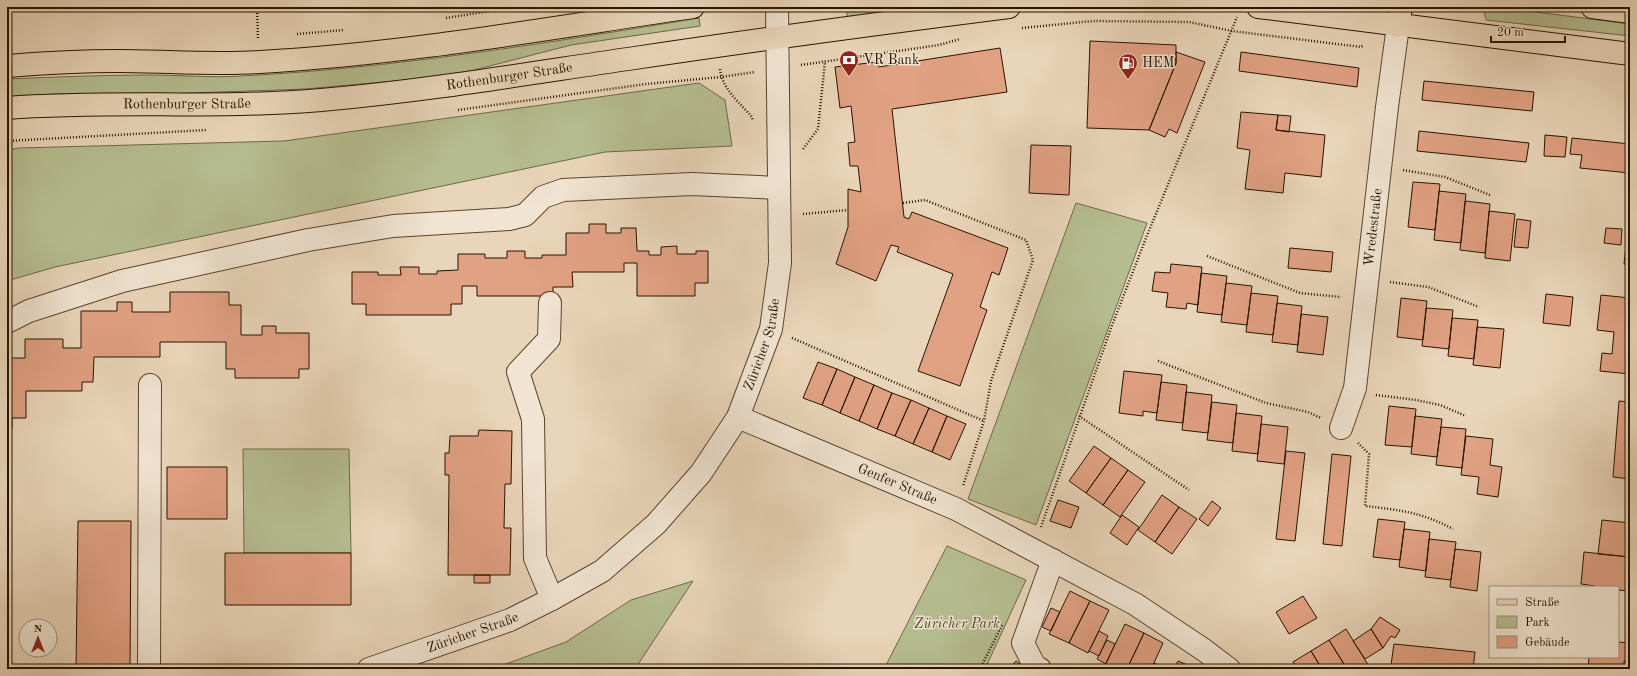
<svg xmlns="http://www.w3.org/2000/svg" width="1637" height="676" font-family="'Old Standard TT',serif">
  <rect width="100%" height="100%" fill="#e9d5b9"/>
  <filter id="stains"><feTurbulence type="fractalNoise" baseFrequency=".005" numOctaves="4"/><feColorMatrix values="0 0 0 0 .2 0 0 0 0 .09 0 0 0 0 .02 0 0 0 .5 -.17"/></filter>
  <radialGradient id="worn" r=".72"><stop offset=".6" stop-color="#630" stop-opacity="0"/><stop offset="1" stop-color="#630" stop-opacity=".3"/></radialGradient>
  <path fill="#b5bd90" stroke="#6e6848" d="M 865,7 L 924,7 L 847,18 L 847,9 Z
    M 1487,7 L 1497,7 L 1630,24 L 1630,36 L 1486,20 L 1484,11 Z
    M 699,18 L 700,26 L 571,45 L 451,76 L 305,89 L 162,94 L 55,94 L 7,97 L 7,79 C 55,77 102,75 150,75 C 180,75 211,78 241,76 C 395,68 547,43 699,18 Z
    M 699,83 L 725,100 L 732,146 L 605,152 L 55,267 L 7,281 L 7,150 L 19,148 L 284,141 Z
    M 1076,203 L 1147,223 L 1036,525 L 968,499 Z
    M 243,449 L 349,449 L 351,553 L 244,553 Z
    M 947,546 L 1026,580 L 985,669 L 884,669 Z
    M 693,581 L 635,669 L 492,669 L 566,642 L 631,600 Z"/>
  <path fill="#e1a183" stroke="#271400" d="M 1090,41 L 1176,45 L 1176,63 L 1149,130 L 1087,128 Z
    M 1000,48 L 1007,92 L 892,109 L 904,217 L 909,219 L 912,212 L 1008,248 L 999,275 L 992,272 L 980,307 L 987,310 L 960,386 L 918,371 L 953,274 L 897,252 L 899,247 L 891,245 L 876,281 L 836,264 L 848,227 L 848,189 L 861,192 L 858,166 L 850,166 L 848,143 L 855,142 L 851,106 L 840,108 L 835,67 L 877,62 L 879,67 Z
    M 1176,52 L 1205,62 L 1177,133 L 1169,129 L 1165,137 L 1149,130 L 1176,63 Z
    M 1241,52 L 1359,68 L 1357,87 L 1239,71 Z
    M 1424,81 L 1534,92 L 1532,111 L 1422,100 Z
    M 1241,112 L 1278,115 L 1276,130 L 1325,135 L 1321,177 L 1285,173 L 1283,193 L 1245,189 L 1250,150 L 1237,148 Z
    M 1278,115 L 1291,116 L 1289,132 L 1276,130 Z
    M 1419,131 L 1529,143 L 1526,162 L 1417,151 Z
    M 1545,135 L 1567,137 L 1565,157 L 1544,156 Z
    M 1572,138 L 1630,144 L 1630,173 L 1580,168 L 1582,155 L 1570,154 Z
    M 1031,145 L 1071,146 L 1069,195 L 1029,193 Z
    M 1413,182 L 1440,184 L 1435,230 L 1408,227 Z
    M 1439,191 L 1466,194 L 1461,243 L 1434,240 Z
    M 1465,201 L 1490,204 L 1485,253 L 1460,250 Z
    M 1489,211 L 1515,214 L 1510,261 L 1485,258 Z
    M 1517,219 L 1531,221 L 1528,248 L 1514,247 Z
    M 589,224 L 606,224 L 606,233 L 621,233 L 621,228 L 636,228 L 637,251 L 649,251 L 649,255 L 661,255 L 661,247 L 677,246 L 677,254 L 696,254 L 696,251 L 708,251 L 708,283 L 695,283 L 695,296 L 637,296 L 637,263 L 624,263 L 624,272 L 572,272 L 573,287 L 553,287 L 553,296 L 477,296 L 477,286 L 462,286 L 462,304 L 451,304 L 451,315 L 366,315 L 366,304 L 352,304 L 352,272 L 378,272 L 378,275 L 401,275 L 400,267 L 419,267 L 419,274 L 437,274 L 437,271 L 458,270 L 458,254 L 485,254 L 485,258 L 507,258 L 507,251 L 525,251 L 525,258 L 542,258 L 542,255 L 566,255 L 566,233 L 589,233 Z
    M 1606,228 L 1622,229 L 1621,245 L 1604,243 Z
    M 1626,245 L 1630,246 L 1630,265 L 1624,264 Z
    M 1290,248 L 1333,252 L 1331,272 L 1288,268 Z
    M 1171,264 L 1202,267 L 1198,305 L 1187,303 L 1186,309 L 1166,307 L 1168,293 L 1152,291 L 1155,272 L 1170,273 Z
    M 1201,273 L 1227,276 L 1222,315 L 1197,312 Z
    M 1226,283 L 1252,286 L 1247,325 L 1221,322 Z
    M 170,292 L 229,292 L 229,305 L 241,305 L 241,335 L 262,335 L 262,326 L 276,326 L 276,333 L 309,333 L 309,369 L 299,369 L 299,378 L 235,378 L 235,369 L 226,369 L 226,342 L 160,342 L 160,357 L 94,357 L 93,382 L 82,382 L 82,391 L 26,391 L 26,418 L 12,418 L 12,429 L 7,429 L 7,385 L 11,385 L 11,358 L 25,358 L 25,339 L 63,339 L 63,348 L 81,348 L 81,311 L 117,311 L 117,302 L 132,302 L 132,312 L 170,312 Z
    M 1251,293 L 1278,296 L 1273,335 L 1246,332 Z
    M 1546,294 L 1573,297 L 1570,326 L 1543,323 Z
    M 1601,295 L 1630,298 L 1630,374 L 1600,371 L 1602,353 L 1612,354 L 1614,332 L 1597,330 Z
    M 1401,298 L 1427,301 L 1423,340 L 1397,337 Z
    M 1277,303 L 1302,306 L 1298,345 L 1272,342 Z
    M 1426,308 L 1453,310 L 1449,349 L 1422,346 Z
    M 1301,314 L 1328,317 L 1323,355 L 1297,352 Z
    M 1452,318 L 1478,320 L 1474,359 L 1448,356 Z
    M 1477,327 L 1504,329 L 1500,368 L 1473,365 Z
    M 818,362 L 837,369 L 822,405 L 803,398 Z
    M 837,369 L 855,377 L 840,413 L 822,405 Z
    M 1124,371 L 1162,375 L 1157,413 L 1143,411 L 1143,416 L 1119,413 Z
    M 855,377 L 874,385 L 859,421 L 840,413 Z
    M 1161,382 L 1187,385 L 1183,423 L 1156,420 Z
    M 874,385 L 892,393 L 877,429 L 859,421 Z
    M 1186,392 L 1212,395 L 1208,433 L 1182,430 Z
    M 892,393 L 911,400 L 895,436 L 877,429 Z
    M 911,400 L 929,408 L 913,444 L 895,436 Z
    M 1619,401 L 1630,402 L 1630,479 L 1613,477 Z
    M 1212,402 L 1237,405 L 1233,443 L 1207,440 Z
    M 1389,406 L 1416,409 L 1412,447 L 1385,445 Z
    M 929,408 L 947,416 L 932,452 L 913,444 Z
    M 1236,413 L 1262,416 L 1258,454 L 1232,451 Z
    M 947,416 L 966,424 L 950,460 L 932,452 Z
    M 1415,416 L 1442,419 L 1437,457 L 1411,454 Z
    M 1261,424 L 1288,427 L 1284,464 L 1257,461 Z
    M 1441,427 L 1466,429 L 1462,468 L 1436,465 Z
    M 479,430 L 512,431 L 511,484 L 505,484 L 504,528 L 511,528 L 510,575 L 448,575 L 449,475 L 445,475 L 445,453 L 449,453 L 450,436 L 478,436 Z
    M 1466,436 L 1493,439 L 1490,465 L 1502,467 L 1498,497 L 1477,494 L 1479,477 L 1461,475 Z
    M 1094,446 L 1111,458 L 1086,493 L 1069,481 Z
    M 1286,451 L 1305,453 L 1295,541 L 1276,539 Z
    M 1332,454 L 1351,456 L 1342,546 L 1323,544 Z
    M 1111,458 L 1128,470 L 1103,505 L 1086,493 Z
    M 167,467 L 227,467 L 227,519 L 167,519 Z
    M 1128,470 L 1145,482 L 1120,517 L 1103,505 Z
    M 1162,495 L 1179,507 L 1155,542 L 1138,530 Z
    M 1058,500 L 1079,507 L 1071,528 L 1050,521 Z
    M 1212,501 L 1221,508 L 1208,526 L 1199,519 Z
    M 1179,507 L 1197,519 L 1172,554 L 1155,542 Z
    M 1122,515 L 1139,527 L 1127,545 L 1110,533 Z
    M 1378,519 L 1405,522 L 1400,560 L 1373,557 Z
    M 1602,520 L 1630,523 L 1630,557 L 1598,554 Z
    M 78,521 L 131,521 L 130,669 L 76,669 Z
    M 1404,529 L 1430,532 L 1426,571 L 1399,567 Z
    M 1429,539 L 1456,542 L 1451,580 L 1425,577 Z
    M 1455,549 L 1481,552 L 1477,591 L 1450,587 Z
    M 1584,552 L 1630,557 L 1629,591 L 1618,590 L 1618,587 L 1595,587 L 1595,586 L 1581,584 Z
    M 225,553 L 351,553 L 351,605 L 225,605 Z
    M 474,575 L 490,575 L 490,583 L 474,583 Z
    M 1070,591 L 1090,601 L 1069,643 L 1049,634 Z
    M 1303,596 L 1317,618 L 1289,634 L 1276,612 Z
    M 1090,601 L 1109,610 L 1088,653 L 1069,643 Z
    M 1051,608 L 1060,612 L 1051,631 L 1042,627 Z
    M 1380,617 L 1400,630 L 1395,638 L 1391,636 L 1383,648 L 1371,629 Z
    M 1125,624 L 1144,633 L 1127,669 L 1109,669 L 1104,667 Z
    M 1346,629 L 1370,668 L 1368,669 L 1347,669 L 1329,640 Z
    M 1371,629 L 1383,648 L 1365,659 L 1353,641 Z
    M 1099,631 L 1108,636 L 1099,656 L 1089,651 Z
    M 1144,633 L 1163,643 L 1154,663 L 1151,669 L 1127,669 Z
    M 1107,640 L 1115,644 L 1106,664 L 1097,659 Z
    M 1329,640 L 1347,669 L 1322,669 L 1311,651 Z
    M 1618,642 L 1630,643 L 1630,661 L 1624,661 L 1624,669 L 1588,669 L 1589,657 L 1618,657 Z
    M 1394,644 L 1475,652 L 1473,669 L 1425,669 L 1391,665 Z
    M 1311,651 L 1322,669 L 1298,669 L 1293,662 Z
    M 1016,661 L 1026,669 L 1009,669 Z
    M 1178,661 L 1190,666 L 1196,669 L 1174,669 Z
    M 1154,663 L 1164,668 L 1163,669 L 1151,669 Z"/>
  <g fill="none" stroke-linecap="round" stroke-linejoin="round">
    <defs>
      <g id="minor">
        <path d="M 550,303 L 549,339 L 518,372 L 533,419 L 535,558 L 552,599"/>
        <path d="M 7,322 L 29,311 L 122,281 L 308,240 L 393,226 L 509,219 L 525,215 L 543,197 L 563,190 L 692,184 L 778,188"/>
        <path id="s1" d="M 738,417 L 956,509 L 1135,604 L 1204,650 L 1229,669"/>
        <path id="s2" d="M 1341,428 L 1355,388 L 1387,107 L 1398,26"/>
        <path d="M 149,669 L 150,385"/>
        <path id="s3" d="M 369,669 L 510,620 L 552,599 L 602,571 L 656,524 L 701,473 L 738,417 L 771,329 L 780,263 L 777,7"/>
        <path d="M 1040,669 L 1035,667 L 1023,643 L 1053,560"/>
      </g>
      <g id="major">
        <path d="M 1258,7 L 1630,54"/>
        <path d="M 1592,7 L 1630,12"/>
        <path d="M 1398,26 L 1401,7"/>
        <path d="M 7,66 C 44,63 81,61 118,61 C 165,61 212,65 260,62 C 405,54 549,28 693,7"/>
        <path id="s4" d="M 7,108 C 112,100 216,109 321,100 C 424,91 525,74 628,59 C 755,40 882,23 1009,7"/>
      </g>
    </defs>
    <use href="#minor" stroke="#58442e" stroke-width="24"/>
    <use href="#major" stroke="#271400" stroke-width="24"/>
    <path stroke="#271400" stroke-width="2.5" stroke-dasharray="1 2" stroke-linecap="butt" d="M 257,7 L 258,40
      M 446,18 L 515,7
      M 1022,28 L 1093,21 L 1189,22 L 1232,31 L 1361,47 L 1364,45
      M 297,34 L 344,30
      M 801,65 L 939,45 L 960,39
      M 720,69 C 722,89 740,103 752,117 L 753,121
      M 458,110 L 646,84 L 721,77 L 755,72
      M 7,141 L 206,130
      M 803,149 L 818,129 L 825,61
      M 1403,170 L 1445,177 L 1490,195
      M 903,203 L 925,200 L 1026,240 L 1033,260 L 991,381 L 984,421 L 963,486
      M 803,214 L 848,210
      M 1207,256 L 1300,293 L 1341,297
      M 1390,282 L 1428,287 L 1479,307
      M 792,338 L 984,421
      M 1158,361 L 1266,403 L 1308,412 L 1321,418
      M 1376,395 L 1416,400 L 1440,405 L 1466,416
      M 1079,416 L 1189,490
      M 1358,443 L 1369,454 L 1365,506 C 1400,510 1421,512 1453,529
      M 1041,527 L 1111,328 L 1146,238 L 1237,17
      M 980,669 L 1002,625"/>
    <use href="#minor" stroke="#f1e4d2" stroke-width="22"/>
    <use href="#major" stroke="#e9d5b9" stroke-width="22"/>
  </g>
  <defs>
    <symbol id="bank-pin" viewBox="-11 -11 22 30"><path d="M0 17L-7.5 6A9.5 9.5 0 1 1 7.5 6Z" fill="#8f2418" stroke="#f1e4d2"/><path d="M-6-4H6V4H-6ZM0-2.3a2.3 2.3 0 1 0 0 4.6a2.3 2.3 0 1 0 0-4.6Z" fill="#fff"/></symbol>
    <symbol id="fuel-pin" viewBox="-11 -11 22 30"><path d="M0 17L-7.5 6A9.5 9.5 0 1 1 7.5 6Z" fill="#8f2418" stroke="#f1e4d2"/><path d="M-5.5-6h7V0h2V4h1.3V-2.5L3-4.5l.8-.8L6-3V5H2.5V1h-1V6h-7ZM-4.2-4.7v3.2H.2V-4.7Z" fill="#fff"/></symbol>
  </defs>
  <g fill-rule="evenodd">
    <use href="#bank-pin" x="838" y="49" width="22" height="30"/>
    <use href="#fuel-pin" x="1117" y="52" width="22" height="30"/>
  </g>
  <g text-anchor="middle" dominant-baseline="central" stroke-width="3" stroke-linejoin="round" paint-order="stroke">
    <g font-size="14" fill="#271400" stroke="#f1e4d2" text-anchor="start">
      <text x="863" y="60">VR Bank</text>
      <text x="1142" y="63">HEM</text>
    </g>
    <g font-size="14" fill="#271400" stroke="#f1e4d2">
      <text stroke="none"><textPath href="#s4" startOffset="504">Rothenburger Straße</textPath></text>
      <text stroke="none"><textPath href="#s4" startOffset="180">Rothenburger Straße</textPath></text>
      <text stroke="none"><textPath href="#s2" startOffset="204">Wredestraße</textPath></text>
      <text stroke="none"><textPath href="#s3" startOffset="537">Züricher Straße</textPath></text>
      <text stroke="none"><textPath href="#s1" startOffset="173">Genfer Straße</textPath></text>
      <text stroke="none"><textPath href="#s3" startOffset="110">Züricher Straße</textPath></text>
    </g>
    <g font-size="14" font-style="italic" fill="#52472b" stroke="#f1e4d2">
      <text x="957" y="624">Züricher Park</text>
    </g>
  </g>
  <rect width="1637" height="676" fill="none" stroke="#e9d5b9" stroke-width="24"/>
  <rect x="8" y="8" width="1621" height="660" fill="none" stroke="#271400" stroke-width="2"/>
  <rect x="12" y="12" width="1613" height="652" fill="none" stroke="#271400"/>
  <rect x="1489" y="586" width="130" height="72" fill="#f1e4d2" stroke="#a0917e"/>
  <rect x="1497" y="599" width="20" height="6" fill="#e9d5b9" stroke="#a0917e"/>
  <text x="1525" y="606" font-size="12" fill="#271400">Straße</text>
  <rect x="1497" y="616" width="20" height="12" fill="#b5bd90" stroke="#a0917e"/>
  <text x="1525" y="626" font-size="12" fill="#271400">Park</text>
  <rect x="1497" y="636" width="20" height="12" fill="#e1a183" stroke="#a0917e"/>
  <text x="1525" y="646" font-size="12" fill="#271400">Gebäude</text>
  <g transform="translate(38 638)"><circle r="19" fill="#f1e4d2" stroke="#a0917e"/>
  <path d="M0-3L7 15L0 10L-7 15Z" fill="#8f2418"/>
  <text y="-6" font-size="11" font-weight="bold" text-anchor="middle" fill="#271400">N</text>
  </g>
  <path d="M1491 36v6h74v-6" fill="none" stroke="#271400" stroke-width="2"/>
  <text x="1497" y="36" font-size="12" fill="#271400" stroke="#f1e4d2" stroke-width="3" paint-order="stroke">20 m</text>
  <rect width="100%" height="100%" filter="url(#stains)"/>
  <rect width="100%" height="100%" fill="url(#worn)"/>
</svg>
